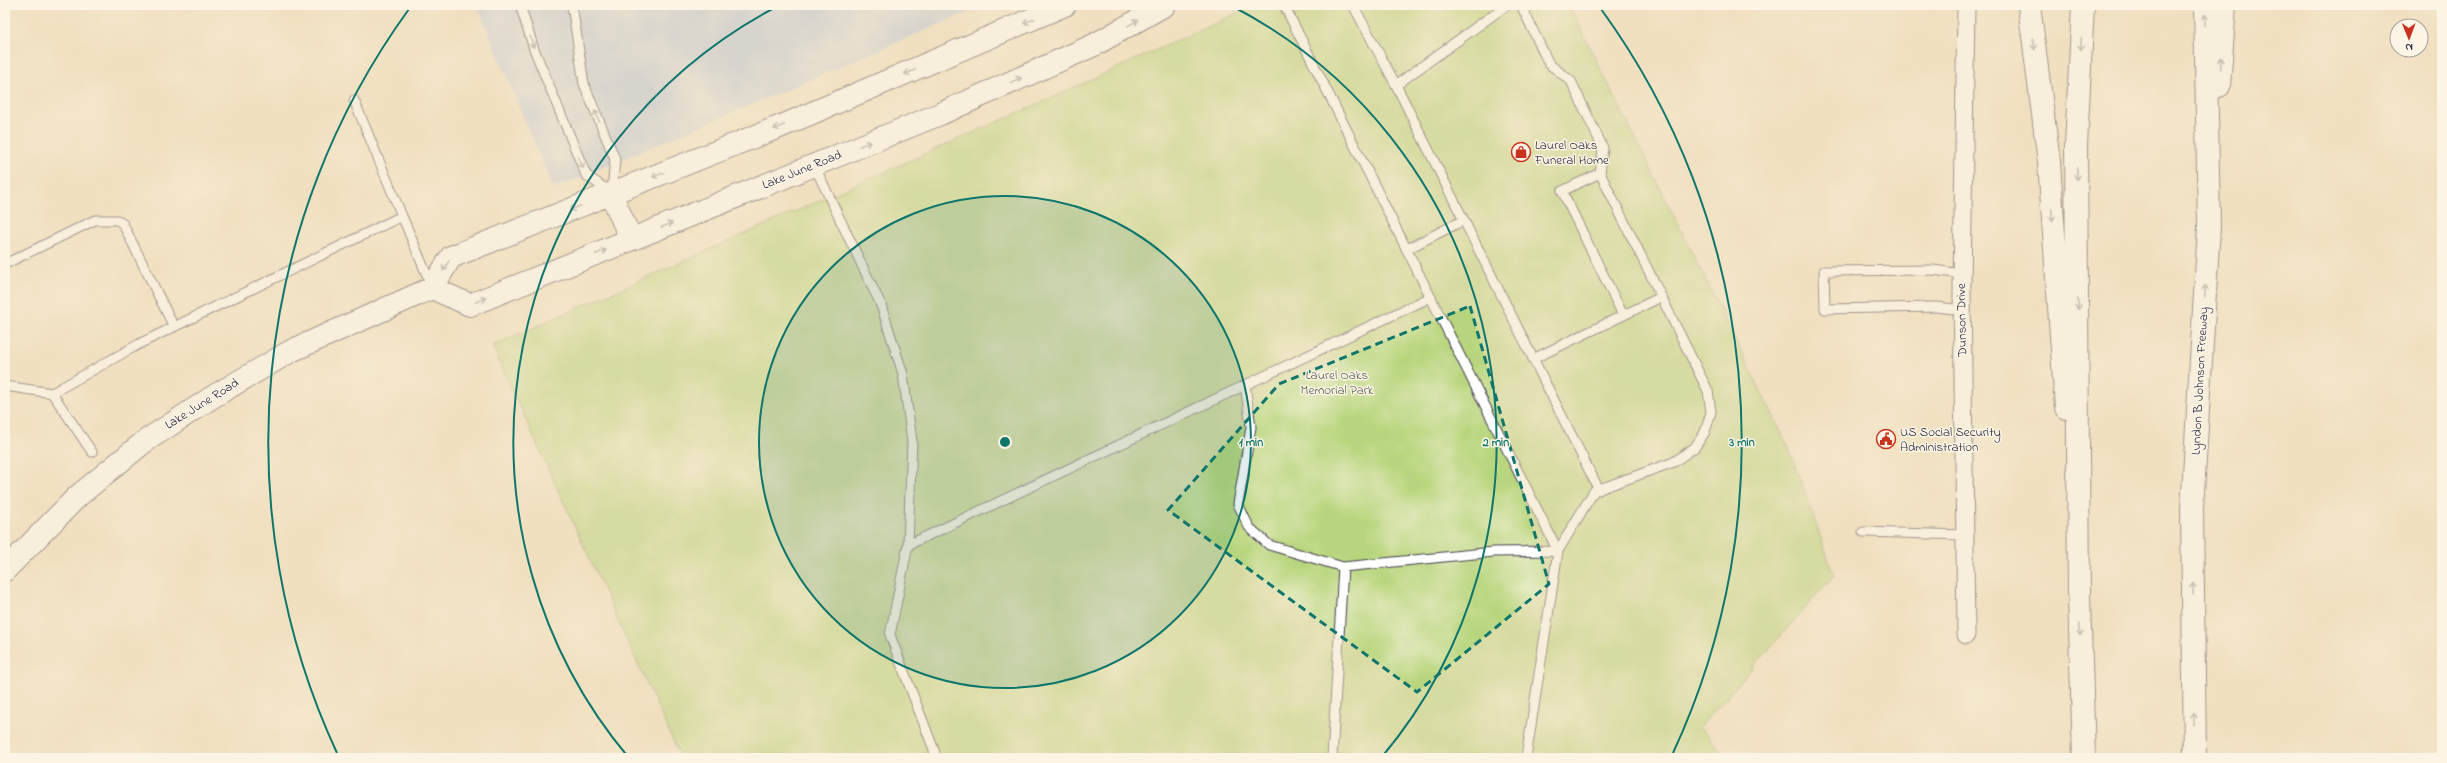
<svg xmlns="http://www.w3.org/2000/svg" width="2447" height="763" font-family="'Indie Flower',sans-serif">
  <rect width="100%" height="100%" fill="#fcf5e5"/>
  <filter id="ink" filterUnits="userSpaceOnUse"><feTurbulence type="fractalNoise" baseFrequency=".025" numOctaves="2"/><feDisplacementMap in="SourceGraphic" scale="8" xChannelSelector="R" yChannelSelector="G"/><feConvolveMatrix kernelMatrix="1 2 1 2 8 2 1 2 1" color-interpolation-filters="sRGB"/></filter>
  <filter id="wash" filterUnits="userSpaceOnUse"><feTurbulence type="fractalNoise" baseFrequency=".012" numOctaves="4" result="noise"/><feDisplacementMap in="SourceGraphic" scale="16" xChannelSelector="R" yChannelSelector="G"/><feGaussianBlur stdDeviation="0.9" result="paint"/><feColorMatrix in="noise" values="0 0 0 0 0 0 0 0 0 0 0 0 0 0 0 0 0 1.4 0 .05"/><feComposite in="paint" operator="in"/></filter>
  <g filter="url(#wash)">
    <rect width="100%" height="100%" fill="#f0e0c0"/>
    <path fill="#b7c5de" d="M 477,5 L 985,5 L 553,189 Z"/>
    <path fill="#b7d57b" stroke="#6c7c5b" d="M 1255,5 L 1569,5 L 1788,446 L 1834,575 L 1700,727 L 1727,758 L 681,758 L 492,346 L 1058,95 Z"/>
  </g>
  <g filter="url(#ink)">
    <g fill="none" stroke-linecap="round" stroke-linejoin="round">
      <defs>
        <path id="lane" d="M 520,5 L 534,49 L 586,175 L 611,193
          M 572,5 L 584,84 L 615,159 L 612,192
          M 1284,5 L 1558,551 L 1494,552 L 1343,567
          M 1353,5 L 1396,85 L 1599,490
          M 1521,5 L 1549,64 L 1571,81 L 1603,148 L 1600,173 L 1708,391 L 1711,412 L 1705,432 L 1695,447 L 1674,462 L 1594,491 L 1558,551 L 1526,758
          M 1396,85 L 1507,5
          M 814,165 L 881,305 L 903,374 L 912,441 L 908,545 L 1431,297
          M 1600,173 L 1562,191 L 1623,315
          M 402,216 L 432,287
          M 1407,249 L 1462,221
          M 5,264 L 95,220 L 117,220 L 123,224 L 174,327
          M 1962,274 L 1933,270 L 1824,271 L 1825,309 L 1936,307 L 1962,310
          M 1533,359 L 1661,297
          M 1245,385 L 1251,427 L 1238,504 L 1249,527 L 1269,545 L 1343,567 L 1332,758
          M 5,386 L 52,393
          M 92,452 L 52,393 L 141,343 L 402,216 L 354,100
          M 1863,532 L 1965,535
          M 908,545 L 890,635 L 937,758"/>
        <path id="street" d="M 1966,5 L 1962,287 L 1966,635"/>
        <path id="secondary" d="M 611,194 L 631,239
          M 432,288 L 470,305 L 940,114 L 1094,45 L 1165,5
          M 5,570 L 78,496 L 144,442 L 214,396 L 291,351 L 432,288 L 451,257 L 784,125 L 1065,5"/>
        <path id="highway" d="M 2029,5 L 2049,162 L 2066,408
          M 2083,5 L 2076,146 L 2079,597 L 2084,758
          M 2219,86 L 2225,5
          M 2195,758 L 2192,509 L 2209,227 L 2205,5"/>
      </defs>
      <use href="#lane" stroke="#413e4f" stroke-width="11"/>
      <use href="#street" stroke="#413e4f" stroke-width="19"/>
      <use href="#secondary" stroke="#413e4f" stroke-width="24"/>
      <use href="#highway" stroke="#413e4f" stroke-width="24"/>
      <use href="#lane" stroke="#fff" stroke-width="9"/>
      <use href="#street" stroke="#fff" stroke-width="17"/>
      <use href="#secondary" stroke="#fff" stroke-width="22"/>
      <use href="#highway" stroke="#fff" stroke-width="22"/>
    </g>
    <defs><path id="oneway-shaft" d="M-6 0H5M1.5-3L5.5 0L1.5 3" fill="none" stroke-width="1.6" stroke-linecap="round" stroke-linejoin="round"/></defs>
    <g stroke="#9c9ca7">
      <use href="#oneway-shaft" transform="translate(2205 20) rotate(-91)"/>
      <use href="#oneway-shaft" transform="translate(1029 21) rotate(157)"/>
      <use href="#oneway-shaft" transform="translate(1133 23) rotate(-29)"/>
      <use href="#oneway-shaft" transform="translate(532 42) rotate(73)"/>
      <use href="#oneway-shaft" transform="translate(2034 44) rotate(83)"/>
      <use href="#oneway-shaft" transform="translate(2081 44) rotate(93)"/>
      <use href="#oneway-shaft" transform="translate(2221 63) rotate(-86)"/>
      <use href="#oneway-shaft" transform="translate(910 72) rotate(157)"/>
      <use href="#oneway-shaft" transform="translate(1016 80) rotate(-24)"/>
      <use href="#oneway-shaft" transform="translate(597 116) rotate(-112)"/>
      <use href="#oneway-shaft" transform="translate(779 127) rotate(158)"/>
      <use href="#oneway-shaft" transform="translate(865 144) rotate(-22)"/>
      <use href="#oneway-shaft" transform="translate(581 163) rotate(67)"/>
      <use href="#oneway-shaft" transform="translate(2077 174) rotate(89)"/>
      <use href="#oneway-shaft" transform="translate(658 175) rotate(158)"/>
      <use href="#oneway-shaft" transform="translate(575 208) rotate(158)"/>
      <use href="#oneway-shaft" transform="translate(2052 215) rotate(86)"/>
      <use href="#oneway-shaft" transform="translate(667 225) rotate(-22)"/>
      <use href="#oneway-shaft" transform="translate(601 252) rotate(-22)"/>
      <use href="#oneway-shaft" transform="translate(446 266) rotate(122)"/>
      <use href="#oneway-shaft" transform="translate(2205 291) rotate(-87)"/>
      <use href="#oneway-shaft" transform="translate(481 300) rotate(-22)"/>
      <use href="#oneway-shaft" transform="translate(2078 304) rotate(89)"/>
      <use href="#oneway-shaft" transform="translate(2193 589) rotate(-91)"/>
      <use href="#oneway-shaft" transform="translate(2080 630) rotate(88)"/>
      <use href="#oneway-shaft" transform="translate(2194 719) rotate(-91)"/>
    </g>
  </g>
  <path d="M0 0H2447V763H0ZM 1470,306 L 1549,584 L 1417,692 L 1168,510 L 1279,384 Z" fill="#f0e0c0" fill-opacity=".55" fill-rule="evenodd"/>
  <path fill="none" stroke="#0f766e" stroke-width="3" stroke-dasharray="8 5" stroke-linejoin="round" d="M 1470,306 L 1549,584 L 1417,692 L 1168,510 L 1279,384 Z"/>
  <circle cx="1005" cy="442" r="246" fill="#0f766e" fill-opacity=".12"/>
  <g fill="none" stroke="#0f766e" stroke-width="2">
    <circle cx="1005" cy="442" r="246"/>
    <path d="M629 758A491 491 0 0 1 778 6M1232 6A491 491 0 0 1 1381 758"/>
    <path d="M337 753A737 737 0 0 1 409 9M1601 9A737 737 0 0 1 1673 753"/>
  </g>
  <defs>
    <symbol id="shop-ring" viewBox="-11 -11 22 22"><circle r="9.5" fill="#fcf5e5" stroke="#c8321e" stroke-width="1.5"/><path d="M-5-2.5h2.3a2.7 3.5 0 0 1 5.4 0H5L5.5 6h-11ZM-1.5-2.5h3a1.5 2.3 0 0 0-3 0Z" fill="#c8321e"/></symbol>
    <symbol id="civic-ring" viewBox="-11 -11 22 22"><circle r="9.5" fill="#fcf5e5" stroke="#c8321e" stroke-width="1.5"/><path d="M-.6-6.5H3V-4.5H.6V-3L4-1V1h2V6H-6V1h2V-1L-.6-3ZM-1.2 2.5V6h2.4V2.5Z" fill="#c8321e"/></symbol>
  </defs>
  <g fill-rule="evenodd">
    <use href="#shop-ring" x="1510" y="141" width="22" height="22"/>
    <use href="#civic-ring" x="1875" y="428" width="22" height="22"/>
  </g>
  <g text-anchor="middle" dominant-baseline="central" stroke-width="3" stroke-linejoin="round" paint-order="stroke">
    <g font-size="13" fill="#22223b" stroke="#fcf5e5" text-anchor="start">
      <text x="1535" y="145">Laurel Oaks<tspan x="1535" dy="15">Funeral Home</tspan></text>
      <text x="1900" y="432">US Social Security<tspan x="1900" dy="15">Administration</tspan></text>
    </g>
    <g font-size="13" fill="#22223b" stroke="#fcf5e5">
      <text transform="translate(802 170) rotate(-22)">Lake June Road</text>
      <text transform="translate(1962 320) rotate(-91)">Dunson Drive</text>
      <text transform="translate(2200 381) rotate(-87)">Lyndon B Johnson Freeway</text>
      <text transform="translate(202 404) rotate(-32)">Lake June Road</text>
    </g>
    <g font-size="13" fill="#4f584e" stroke="#fcf5e5">
      <text x="1337" y="375">Laurel Oaks<tspan x="1337" dy="15">Memorial Park</tspan></text>
    </g>
  </g>
  <circle cx="1005" cy="442" r="6" fill="#0f766e" stroke="#fcf5e5" stroke-width="2"/>
  <g font-size="12" text-anchor="middle" font-weight="bold" fill="#0f766e" stroke="#fcf5e5" stroke-width="3" stroke-linejoin="round" paint-order="stroke">
    <text x="1251" y="446">1 min</text>
    <text x="1496" y="446">2 min</text>
    <text x="1742" y="446">3 min</text>
  </g>
  <rect width="2447" height="763" fill="none" stroke="#fcf5e5" stroke-width="20"/>
  <g transform="translate(2409 38) rotate(179)"><circle r="19" fill="#fcf5e5" stroke="#a5a1a1"/>
  <path d="M0-3L7 15L0 10L-7 15Z" fill="#c8321e"/>
  <text y="-6" font-size="11" font-weight="bold" text-anchor="middle" fill="#22223b">N</text>
  </g>
</svg>
